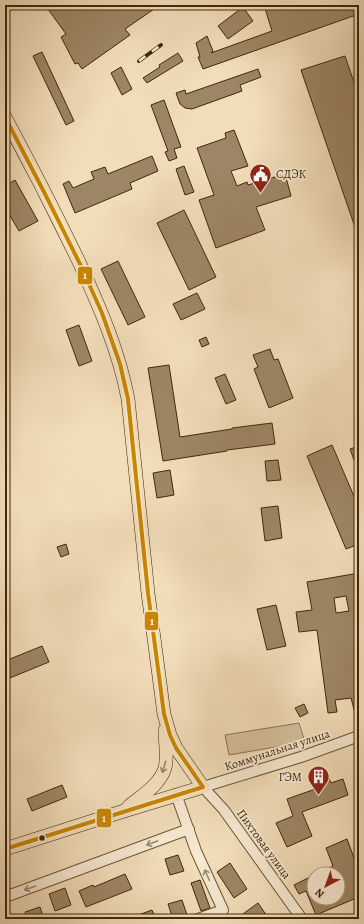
<svg xmlns="http://www.w3.org/2000/svg" width="364" height="924" font-family="Alegreya,serif">
  <rect width="100%" height="100%" fill="#f2ddba"/>
  <filter id="stains"><feTurbulence type="fractalNoise" baseFrequency=".005" numOctaves="4"/><feColorMatrix values="0 0 0 0 .2 0 0 0 0 .09 0 0 0 0 .02 0 0 0 .5 -.17"/></filter>
  <radialGradient id="worn" r=".72"><stop offset=".6" stop-color="#630" stop-opacity="0"/><stop offset="1" stop-color="#630" stop-opacity=".3"/></radialGradient>
  <path fill="#d4be9c" stroke="#8a7352" d="M 299,723 L 305,742 L 229,755 L 225,735 Z"/>
  <path fill="#9d8665" stroke="#402808" fill-rule="evenodd" d="M 45,5 L 160,5 L 125,29 L 130,35 L 82,69 L 78,63 L 75,64 L 61,37 L 66,34 Z
    M 264,5 L 359,5 L 359,14 L 203,69 L 198,57 L 200,57 L 196,43 L 207,36 L 213,51 L 211,53 L 272,31 Z
    M 243,7 L 253,21 L 228,39 L 218,26 Z
    M 42,52 L 74,121 L 66,125 L 33,56 Z
    M 178,53 L 183,61 L 147,83 L 143,78 L 160,67 L 159,65 Z
    M 345,56 L 359,97 L 359,236 L 358,236 L 301,70 Z
    M 121,67 L 132,89 L 122,95 L 111,73 Z
    M 258,69 L 261,77 L 240,85 L 242,91 L 192,109 L 185,108 L 180,104 L 176,93 L 185,90 L 186,94 Z
    M 164,100 L 181,147 L 174,149 L 177,158 L 169,161 L 165,152 L 168,151 L 151,105 Z
    M 234,130 L 248,166 L 231,171 L 237,186 L 247,182 L 248,185 L 285,174 L 291,196 L 256,207 L 265,230 L 216,248 L 199,200 L 214,195 L 197,148 L 226,138 L 225,133 Z
    M 152,156 L 158,171 L 130,183 L 132,189 L 75,213 L 63,184 L 69,181 L 73,188 L 94,179 L 91,172 L 105,167 L 108,174 Z
    M 184,166 L 194,192 L 185,195 L 176,169 Z
    M 15,180 L 38,221 L 19,231 L 5,207 L 5,186 Z
    M 184,210 L 216,277 L 189,290 L 157,223 Z
    M 118,261 L 145,317 L 128,325 L 101,269 Z
    M 197,293 L 205,309 L 181,320 L 173,304 Z
    M 79,325 L 92,361 L 79,366 L 66,330 Z
    M 206,337 L 209,344 L 202,347 L 199,340 Z
    M 270,349 L 274,360 L 278,359 L 293,398 L 269,408 L 254,369 L 258,367 L 253,355 Z
    M 169,365 L 180,437 L 232,429 L 232,428 L 272,423 L 275,444 L 227,450 L 227,451 L 163,461 L 148,368 Z
    M 225,374 L 236,400 L 226,404 L 215,378 Z
    M 332,445 L 359,508 L 359,544 L 346,549 L 307,456 Z
    M 359,446 L 359,471 L 358,471 L 350,449 Z
    M 278,460 L 281,480 L 267,481 L 265,461 Z
    M 170,470 L 174,495 L 157,498 L 153,473 Z
    M 278,506 L 282,538 L 265,541 L 261,508 Z
    M 66,544 L 69,554 L 61,557 L 57,547 Z
    M 359,573 L 359,720 L 357,721 L 351,698 L 335,700 L 337,712 L 328,713 L 317,630 L 299,632 L 296,612 L 312,610 L 307,582 ZM 346,596 L 349,611 L 336,613 L 334,598 Z
    M 276,605 L 286,646 L 267,650 L 257,609 Z
    M 42,646 L 49,662 L 5,680 L 5,661 Z
    M 304,704 L 308,713 L 300,717 L 295,708 Z
    M 328,776 L 331,783 L 343,779 L 348,795 L 302,812 L 312,836 L 287,847 L 276,823 L 293,816 L 287,799 L 324,786 L 321,778 Z
    M 62,785 L 67,797 L 32,811 L 27,799 Z
    M 347,839 L 354,858 L 359,856 L 359,897 L 316,915 L 306,891 L 299,894 L 294,885 L 314,875 L 314,898 L 338,898 L 338,874 L 317,874 L 333,866 L 326,848 Z
    M 178,855 L 184,871 L 170,875 L 165,859 Z
    M 230,863 L 247,889 L 234,898 L 217,872 Z
    M 125,874 L 132,889 L 86,907 L 79,891 L 93,885 L 94,887 Z
    M 200,880 L 210,908 L 201,911 L 191,883 Z
    M 65,888 L 71,905 L 55,911 L 49,894 Z
    M 182,900 L 187,915 L 173,919 L 168,904 Z
    M 258,903 L 269,919 L 236,919 Z
    M 40,907 L 44,919 L 27,919 L 25,912 Z
    M 152,910 L 156,919 L 130,919 L 130,918 Z"/>
  <g fill="none" stroke-linecap="round" stroke-linejoin="round">
    <defs>
      <path id="minor" d="M 5,7 L 8,5
        M 176,794 L 196,851 L 223,910 L 198,919
        M 5,897 L 189,829
        M 302,919 L 224,810 L 203,787 L 301,757 L 359,736"/>
      <path id="major" d="M 5,117 C 31,165 56,214 80,264 C 100,308 119,351 128,399 L 148,593 L 164,714 L 170,735 L 176,748 L 203,787 L 124,811 L 5,849
        M 128,807 C 141,796 160,785 165,768 C 168,756 165,742 165,730"/>
    </defs>
    <use href="#minor" stroke="#6c5534" stroke-width="12"/>
    <use href="#major" stroke="#402808" stroke-width="14"/>
    <use href="#minor" stroke="#f7e9d2" stroke-width="10"/>
    <use href="#major" stroke="#f2ddba" stroke-width="13"/>
    <defs>
      <path id="rail" d="M 139,61 L 161,45"/>
    </defs>
    <use href="#rail" stroke="#402808" stroke-width="4"/>
    <use href="#rail" stroke="#f7e9d2" stroke-width="2.5" stroke-dasharray="8" stroke-linecap="butt"/>
    <defs>
      <path id="bus-1" d="M 5,117 L 43,190 L 80,264 L 102,313 L 120,364 L 128,399 L 148,593 L 164,714 L 170,735 L 176,748 L 203,787
        M 5,849 L 203,787"/>
    </defs>
    <use href="#bus-1" stroke="#f7e9d2" stroke-width="7"/>
    <use href="#bus-1" stroke="#c98602" stroke-width="4"/>
  </g>
  <defs><path id="oneway-shaft" d="M-6 0H5M1.5-3L5.5 0L1.5 3" fill="none" stroke-width="1.6" stroke-linecap="round" stroke-linejoin="round"/></defs>
  <use stroke="#998261" href="#oneway-shaft" transform="translate(164 767) rotate(107)"/>
  <g stroke="#9c886d">
    <use href="#oneway-shaft" transform="translate(152 843) rotate(160)"/>
    <use href="#oneway-shaft" transform="translate(207 875) rotate(-114)"/>
    <use href="#oneway-shaft" transform="translate(30 888) rotate(160)"/>
  </g>
  <defs>
    <symbol id="civic-pin" viewBox="-11 -11 22 30"><path d="M0 17L-7.5 6A9.5 9.5 0 1 1 7.5 6Z" fill="#8f2418" stroke="#f7e9d2"/><path d="M-.6-6.5H3V-4.5H.6V-3L4-1V1h2V6H-6V1h2V-1L-.6-3ZM-1.2 2.5V6h2.4V2.5Z" fill="#fff"/></symbol>
    <symbol id="building-pin" viewBox="-11 -11 22 30"><path d="M0 17L-7.5 6A9.5 9.5 0 1 1 7.5 6Z" fill="#8f2418" stroke="#f7e9d2"/><path d="M-4-6H4V6H1V3H-1V6H-4ZM-2.5-4.3h1.7v1.8h-1.7ZM.8-4.3h1.7v1.8H.8ZM-2.5-1h1.7V.8h-1.7ZM.8-1h1.7V.8H.8Z" fill="#fff"/></symbol>
  </defs>
  <g fill-rule="evenodd">
    <use href="#civic-pin" x="248" y="162" width="25" height="34"/>
    <use href="#building-pin" x="306" y="764" width="25" height="34"/>
  </g>
  <circle fill="#402808" stroke="#f7e9d2" stroke-width="1.5" cx="42" cy="838" r="3.5"/>
  <g text-anchor="middle" dominant-baseline="central" stroke-width="3.5" stroke-linejoin="round" paint-order="stroke">
    <g font-size="12" fill="#402808" stroke="#f7e9d2" text-anchor="start">
      <text x="276" y="174">СДЭК</text>
      <text x="302" y="777" text-anchor="end">ГЭМ</text>
    </g>
    <g font-size="12" fill="#402808" stroke="#f7e9d2">
      <text transform="translate(277 750) rotate(-18)">Коммунальная улица</text>
      <text transform="translate(264 844) rotate(54)">Пихтовая улица</text>
    </g>
  </g>
  <g stroke="#f7e9d2" stroke-width="1.5">
    <rect x="77" y="266" width="16" height="19" rx="4" fill="#c98602"/>
    <rect x="144" y="611" width="15" height="20" rx="4" fill="#c98602"/>
    <rect x="96" y="808" width="16" height="20" rx="4" fill="#c98602"/>
  </g>
  <g font-size="11" text-anchor="middle" font-weight="bold" fill="#fff">
    <text x="85" y="279">1</text>
    <text x="152" y="625">1</text>
    <text x="104" y="822">1</text>
  </g>
  <rect width="364" height="924" fill="none" stroke="#f2ddba" stroke-width="20"/>
  <rect x="6" y="6" width="352" height="912" fill="none" stroke="#402808" stroke-width="2"/>
  <rect x="10" y="10" width="344" height="904" fill="none" stroke="#402808"/>
  <g transform="translate(326 886) rotate(221)"><circle r="19" fill="#f7e9d2" stroke="#ae9c81"/>
  <path d="M0-3L7 15L0 10L-7 15Z" fill="#8f2418"/>
  <text y="-6" font-size="11" font-weight="bold" text-anchor="middle" fill="#402808">N</text>
  </g>
  <rect width="100%" height="100%" filter="url(#stains)"/>
  <rect width="100%" height="100%" fill="url(#worn)"/>
</svg>
